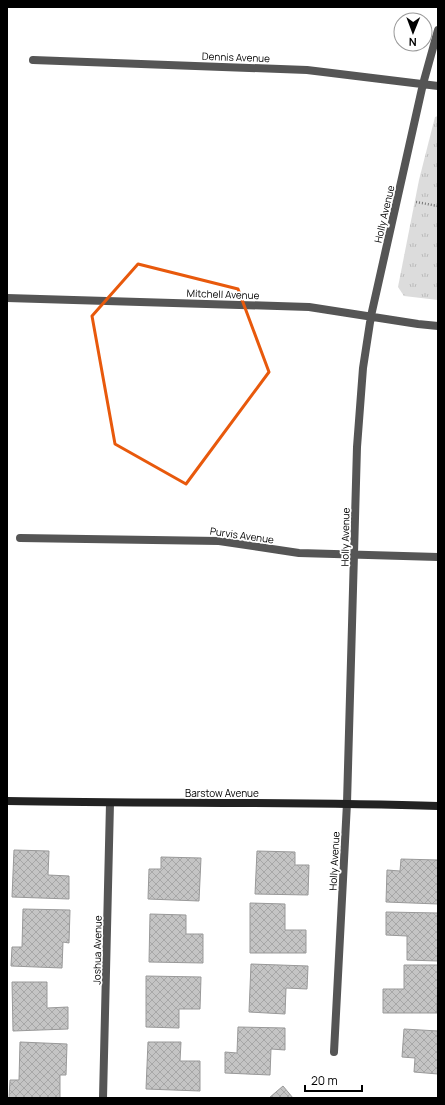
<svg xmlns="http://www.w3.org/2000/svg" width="445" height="1105" font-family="Manrope,sans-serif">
  <defs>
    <pattern id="grass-tufts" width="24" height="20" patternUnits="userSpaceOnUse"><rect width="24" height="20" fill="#dcdcdc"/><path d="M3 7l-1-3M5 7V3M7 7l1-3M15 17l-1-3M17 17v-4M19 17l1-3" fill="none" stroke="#bbb"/></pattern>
    <pattern id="building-cross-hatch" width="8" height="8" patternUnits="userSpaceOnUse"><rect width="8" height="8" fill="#c4c4c4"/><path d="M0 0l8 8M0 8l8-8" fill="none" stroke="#a7a7a7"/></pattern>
  </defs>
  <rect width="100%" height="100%" fill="#fff"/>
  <path fill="url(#grass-tufts)" d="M 438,116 L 438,300 L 404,296 L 398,287 L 419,180 L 435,117 Z"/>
  <path fill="url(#building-cross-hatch)" stroke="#999" d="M 14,850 L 49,851 L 48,875 L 69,876 L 69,899 L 12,897 Z
    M 257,851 L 295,852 L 295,865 L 309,865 L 308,895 L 255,894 Z
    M 161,857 L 201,858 L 199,901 L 148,899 L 149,869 L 161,869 Z
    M 401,859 L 438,860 L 438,904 L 386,902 L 387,870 L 400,871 Z
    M 250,903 L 285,904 L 285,930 L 306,930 L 306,953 L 250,953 Z
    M 23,909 L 70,910 L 69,943 L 63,942 L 62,968 L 11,966 L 12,947 L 22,947 Z
    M 386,912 L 438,913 L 438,961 L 407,960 L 407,936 L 386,935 Z
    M 150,914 L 186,915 L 186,934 L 203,934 L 203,963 L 149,962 Z
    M 251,964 L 308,966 L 307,989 L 286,988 L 285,1014 L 249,1012 Z
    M 404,965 L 438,965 L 437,1013 L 383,1013 L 383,989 L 404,989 Z
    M 146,976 L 201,977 L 200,1009 L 179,1009 L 179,1028 L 146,1027 Z
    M 12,982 L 47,982 L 47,1008 L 68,1007 L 68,1029 L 13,1031 Z
    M 238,1027 L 285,1028 L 285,1050 L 271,1049 L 270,1075 L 225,1073 L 225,1052 L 237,1053 Z
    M 404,1029 L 438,1031 L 438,1074 L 414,1072 L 415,1058 L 402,1057 Z
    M 20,1042 L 67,1044 L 66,1075 L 60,1075 L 60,1098 L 9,1098 L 10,1080 L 19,1080 Z
    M 148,1042 L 181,1042 L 180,1061 L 200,1061 L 200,1091 L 146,1089 Z
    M 283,1086 L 293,1098 L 269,1098 Z"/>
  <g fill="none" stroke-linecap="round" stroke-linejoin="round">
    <path stroke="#777" stroke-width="2.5" stroke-dasharray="1 2" stroke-linecap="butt" d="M 416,202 L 438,206"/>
    <path stroke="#555" stroke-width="8" d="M 33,60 L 307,70 L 438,86
      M 7,298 L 309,307 L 418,324 L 438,326
      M 20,538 L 219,541 L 299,553 L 438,557
      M 334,1052 L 347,803 L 357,447 L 363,368 L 371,316 L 423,84 L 438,30
      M 103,1098 L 110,803"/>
    <path stroke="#222" stroke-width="8" d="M 7,801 C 151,804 294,801 438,806"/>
  </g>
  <path fill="none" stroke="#e8590c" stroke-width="3" stroke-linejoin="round" d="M 138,264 L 238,289 L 269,372 L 186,484 L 115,444 L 92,316 Z"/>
  <g text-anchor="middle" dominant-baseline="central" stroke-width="3.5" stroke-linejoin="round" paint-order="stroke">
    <g font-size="10" fill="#000" stroke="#fff">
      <text transform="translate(236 57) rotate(2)">Dennis Avenue</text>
      <text transform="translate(384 214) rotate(-77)">Holly Avenue</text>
      <text transform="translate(223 294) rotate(2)">Mitchell Avenue</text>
      <text transform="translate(242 535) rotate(8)">Purvis Avenue</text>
      <text transform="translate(345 537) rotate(-89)">Holly Avenue</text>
      <text x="222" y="793">Barstow Avenue</text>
      <text transform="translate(334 861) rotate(-87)">Holly Avenue</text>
      <text transform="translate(97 950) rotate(-89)">Joshua Avenue</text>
    </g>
  </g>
  <rect width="445" height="1105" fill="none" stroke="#000000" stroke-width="16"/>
  <g transform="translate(413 32) rotate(181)"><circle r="19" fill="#ffffff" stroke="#999999"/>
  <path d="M0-3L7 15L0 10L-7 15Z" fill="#000000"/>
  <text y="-6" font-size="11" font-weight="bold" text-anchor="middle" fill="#000000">N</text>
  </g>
  <path d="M305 1085v6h57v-6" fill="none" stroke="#000000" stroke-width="2"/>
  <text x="311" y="1085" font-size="12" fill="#000000" stroke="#ffffff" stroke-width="3" paint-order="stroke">20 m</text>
</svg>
